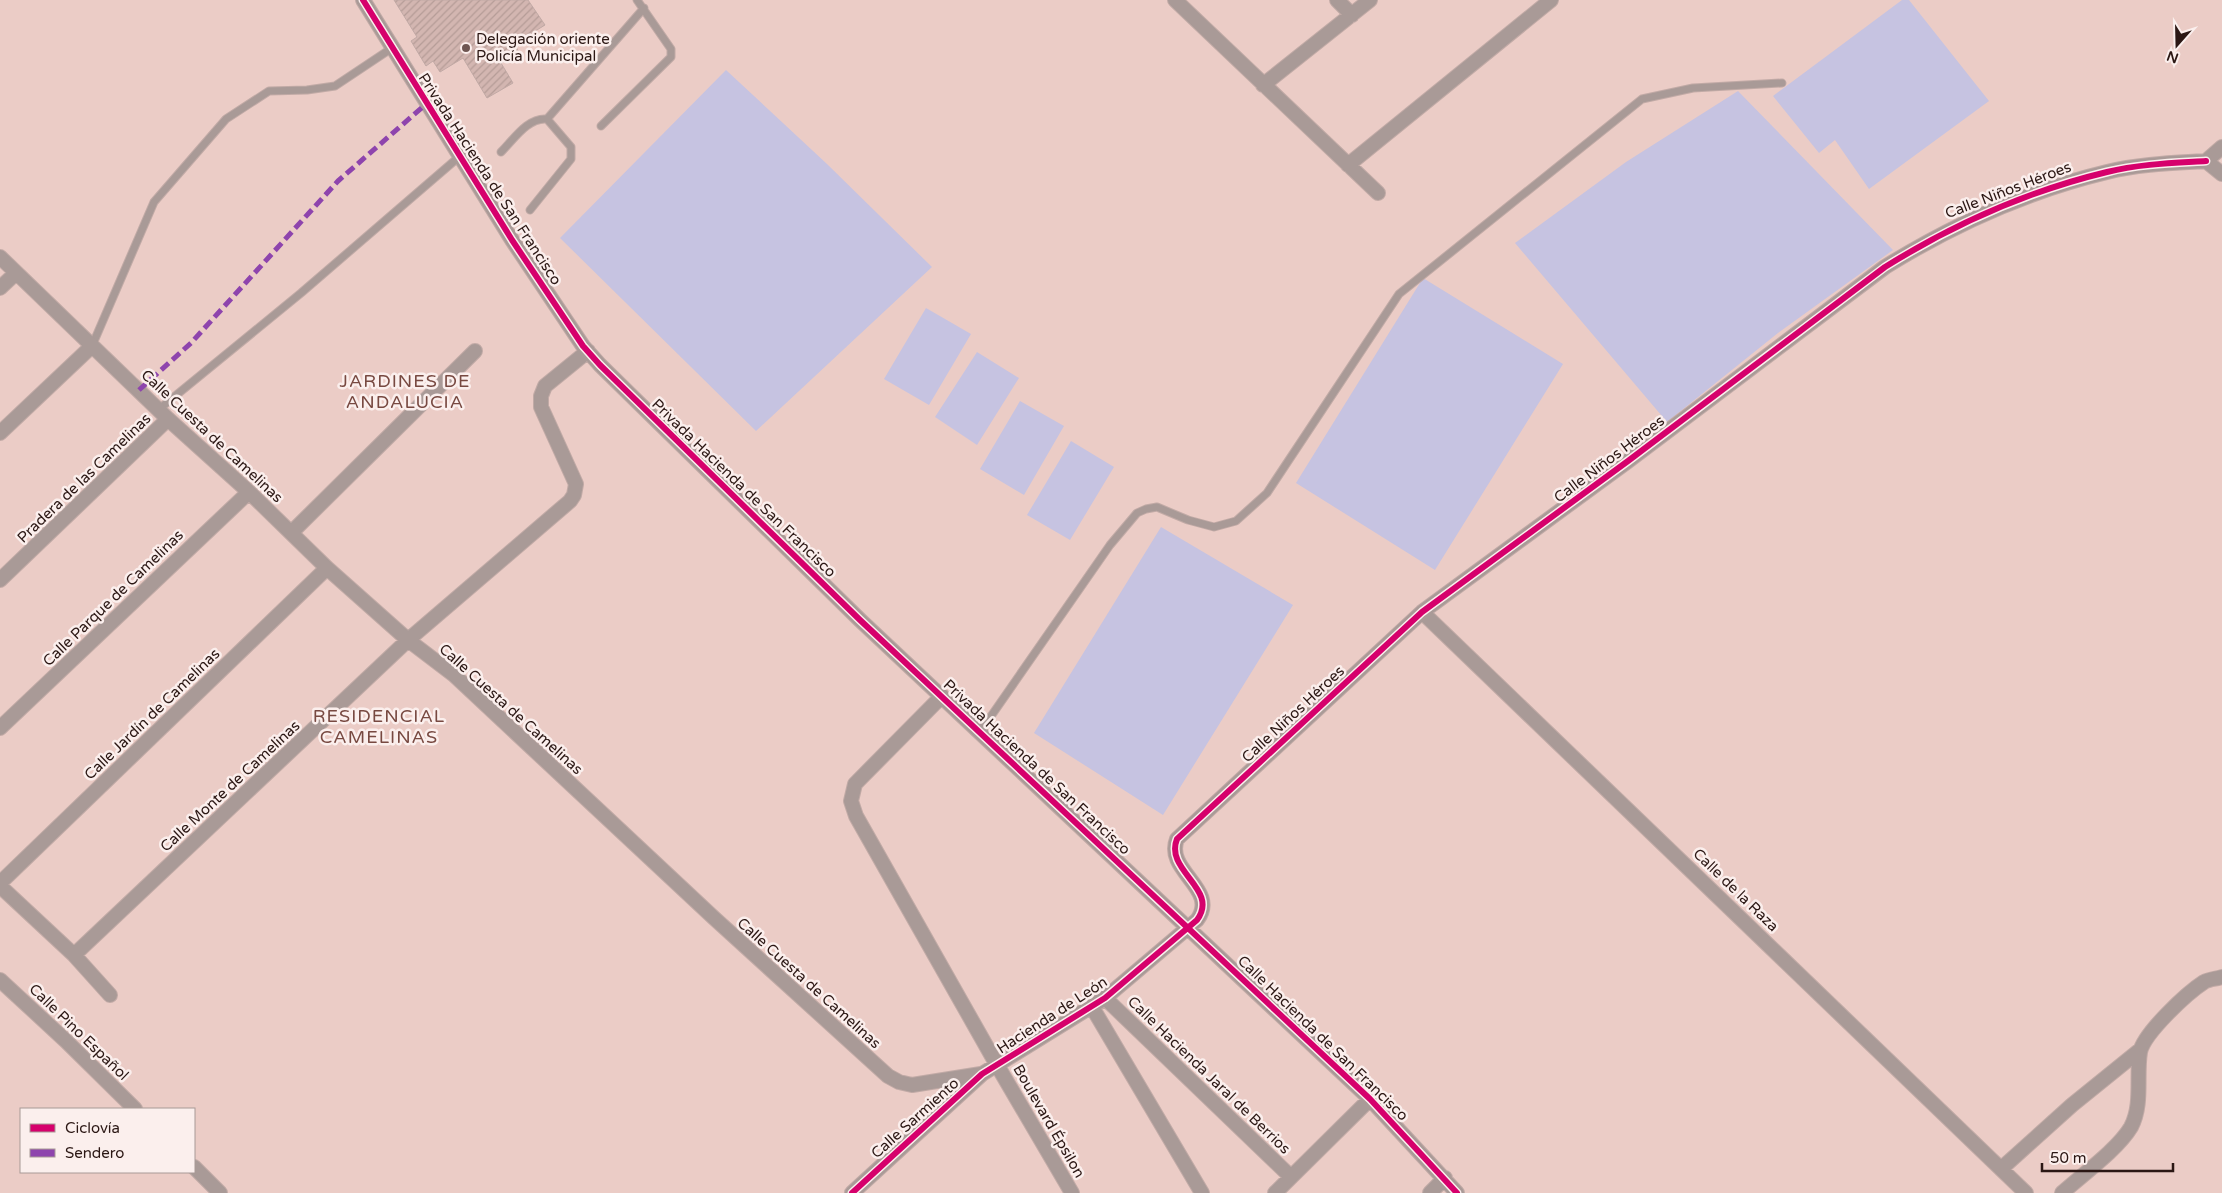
<svg xmlns="http://www.w3.org/2000/svg" width="2222" height="1193" font-family="'Varela Round',sans-serif">
  <defs>
    <pattern id="building-hatch" width="6" height="6" patternUnits="userSpaceOnUse" patternTransform="scale(1.25)"><rect width="6" height="6" fill="#d3b6b1"/><path d="M-1 1l2-2M0 6l6-6M5 7l2-2" fill="none" stroke="#b59c97"/></pattern>
  </defs>
  <rect width="100%" height="100%" fill="#ebccc6"/>
  <path fill="#c6c3e1" d="M 1902,0 L 1909,0 L 1989,101 L 1869,189 L 1835,140 L 1819,153 L 1773,96 Z
    M 726,70 L 827,164 L 932,267 L 756,431 L 560,238 Z
    M 1738,91 L 1893,250 L 1778,333 L 1667,422 L 1515,243 L 1626,162 Z
    M 1423,278 L 1563,364 L 1435,570 L 1296,483 Z
    M 926,308 L 971,334 L 929,405 L 884,379 Z
    M 977,352 L 1019,378 L 977,445 L 935,417 Z
    M 1020,401 L 1064,426 L 1024,495 L 980,469 Z
    M 1071,441 L 1114,467 L 1070,540 L 1027,515 Z
    M 1161,527 L 1293,605 L 1163,815 L 1034,733 Z"/>
  <path fill="url(#building-hatch)" stroke="#c1a9a5" d="M 394,0 L 528,0 L 545,25 L 514,44 L 519,52 L 501,63 L 513,83 L 487,98 L 463,58 L 440,72 L 433,61 L 426,66 L 411,41 L 417,37 Z"/>
  <g fill="none" stroke-linecap="round" stroke-linejoin="round">
    <defs>
      <path id="lane" d="M 547,119 L 644,8
        M 601,126 L 671,57 L 671,49 L 637,0
        M 501,152 C 514,139 528,117 547,119 L 571,147 L 571,159 L 530,210
        M 92,346 L 154,202 L 226,119 L 269,91 L 307,90 L 335,86 L 392,48
        M 158,410 L 301,293 L 460,156
        M 980,732 L 1110,545 L 1137,513 L 1146,509 L 1157,507 L 1188,520 L 1214,527 L 1236,521 L 1267,493 L 1399,294 L 1642,99 L 1693,88 L 1782,83"/>
      <path id="street" d="M 363,0 L 512,240 L 583,346 L 600,365 L 860,620 L 1370,1099 L 1457,1193
        M 1175,0 L 1378,193
        M 1337,0 L 1352,15
        M 1263,85 L 1370,0
        M 2206,161 L 2222,147
        M 2206,161 L 2222,174
        M 1348,165 L 1551,0
        M 0,257 L 168,419 L 249,492 L 327,568 L 408,640 L 454,675 L 714,918 L 888,1076 L 899,1082 L 912,1085 L 981,1074
        M 0,288 L 16,273
        M 0,433 L 92,346
        M 292,532 L 475,351
        M 0,580 L 168,419
        M 1422,612 L 2026,1193
        M 942,696 L 855,784 L 851,801 L 856,816 L 997,1065 L 1072,1193
        M 0,728 L 249,492
        M 0,883 L 327,568
        M 0,886 L 74,955 L 110,995
        M 74,955 L 408,640 L 570,501 L 574,495 L 576,484 L 541,407 L 541,396 L 545,386 L 588,351
        M 0,980 L 65,1040 L 135,1109
        M 1105,998 L 1290,1176
        M 1092,1007 L 1202,1193
        M 194,1167 L 220,1193
        M 2002,1168 L 2072,1105 L 2140,1050
        M 852,1193 L 982,1074 L 1105,998 L 1197,920 C 1220,889 1164,871 1177,839 L 1422,612 L 1628,461 L 1885,267 C 1954,224 2028,191 2107,172 C 2139,164 2173,163 2206,161
        M 1275,1193 L 1370,1099
        M 1430,1193 L 1445,1178
        M 2062,1193 C 2082,1175 2118,1149 2131,1127 C 2143,1104 2136,1077 2140,1052 C 2144,1033 2187,993 2204,982 C 2209,979 2216,979 2222,977"/>
    </defs>
    <use href="#lane" stroke="#c1aaa6" stroke-width="9"/>
    <use href="#street" stroke="#c1aaa6" stroke-width="16"/>
    <use href="#lane" stroke="#a99a97" stroke-width="7"/>
    <use href="#street" stroke="#a99a97" stroke-width="14"/>
    <path stroke="#8e44ad" stroke-width="5" stroke-dasharray="10 5" stroke-linecap="butt" d="M 139,390 L 191,343 L 338,181 L 426,104"/>
    <defs>
      <path id="cycleway" d="M 363,0 L 512,240 L 583,346 L 600,365 L 860,620 L 1370,1099 L 1457,1193
        M 852,1193 L 982,1074 L 1105,998 L 1197,920 C 1220,889 1164,871 1177,839 L 1422,612 L 1628,461 L 1885,267 C 1954,224 2028,191 2107,172 C 2139,164 2173,163 2206,161"/>
    </defs>
    <use href="#cycleway" stroke="#fbefed" stroke-width="9"/>
    <use href="#cycleway" stroke="#d6006c" stroke-width="6"/>
  </g>
  <circle fill="#6e5652" stroke="#fbefed" stroke-width="2" cx="466" cy="48" r="5"/>
  <g text-anchor="middle" dominant-baseline="central" stroke-width="5" stroke-linejoin="round" paint-order="stroke">
    <g font-size="15" fill="#2b1714" stroke="#fbefed" text-anchor="start">
      <text x="476" y="39">Delegación oriente<tspan x="476" dy="17">Policía Municipal</tspan></text>
    </g>
    <g font-size="15" fill="#2b1714" stroke="#fbefed">
      <text transform="translate(490 179) rotate(57)">Privada Hacienda de San Francisco</text>
      <text transform="translate(2008 190) rotate(-21)">Calle Niños Héroes</text>
      <text transform="translate(212 436) rotate(43)">Calle Cuesta de Camelinas</text>
      <text transform="translate(1609 459) rotate(-37)">Calle Niños Héroes</text>
      <text transform="translate(84 478) rotate(-44)">Pradera de las Camelinas</text>
      <text transform="translate(744 488) rotate(44)">Privada Hacienda de San Francisco</text>
      <text transform="translate(113 598) rotate(-44)">Calle Parque de Camelinas</text>
      <text transform="translate(511 709) rotate(42)">Calle Cuesta de Camelinas</text>
      <text transform="translate(152 714) rotate(-44)">Calle Jardín de Camelinas</text>
      <text transform="translate(1293 714) rotate(-43)">Calle Niños Héroes</text>
      <text transform="translate(1037 767) rotate(43)">Privada Hacienda de San Francisco</text>
      <text transform="translate(230 786) rotate(-43)">Calle Monte de Camelinas</text>
      <text transform="translate(1736 890) rotate(44)">Calle de la Raza</text>
      <text transform="translate(809 983) rotate(42)">Calle Cuesta de Camelinas</text>
      <text transform="translate(1052 1015) rotate(-33)">Hacienda de León</text>
      <text transform="translate(79 1032) rotate(44)">Calle Pino Español</text>
      <text transform="translate(1323 1038) rotate(44)">Calle Hacienda de San Francisco</text>
      <text transform="translate(1209 1075) rotate(44)">Calle Hacienda Jaral de Berrios</text>
      <text transform="translate(915 1118) rotate(-42)">Calle Sarmiento</text>
      <text transform="translate(1049 1121) rotate(60)">Boulevard Épsilon</text>
    </g>
    <g font-size="18" letter-spacing="1" fill="#784941" stroke="#fbefed">
      <text x="405" y="381">JARDINES DE<tspan x="405" dy="21">ANDALUCIA</tspan></text>
      <text x="379" y="716">RESIDENCIAL<tspan x="379" dy="21">CAMELINAS</tspan></text>
    </g>
  </g>
  <rect x="20" y="1108" width="175" height="65" fill="#fbefed" stroke="#a89996"/>
  <rect x="30" y="1124" width="25" height="8" fill="#d6006c" stroke="#a89996"/>
  <text x="65" y="1133" font-size="15" fill="#2b1714">Ciclovía</text>
  <rect x="30" y="1149" width="25" height="8" fill="#8e44ad" stroke="#a89996"/>
  <text x="65" y="1158" font-size="15" fill="#2b1714">Sendero</text>
  <g transform="translate(2177 45) rotate(200)" stroke="#fbefed" stroke-width="4" paint-order="stroke">
  <path d="M0-4L9 19L0 12L-9 19Z" fill="#2b1714"/>
  <text y="-8" font-size="14" font-weight="bold" text-anchor="middle" fill="#2b1714">N</text>
  </g>
  <path d="M2042 1163v8h131v-8" fill="none" stroke="#2b1714" stroke-width="2.5"/>
  <text x="2050" y="1163" font-size="15" fill="#2b1714" stroke="#fbefed" stroke-width="4" paint-order="stroke">50 m</text>
</svg>
